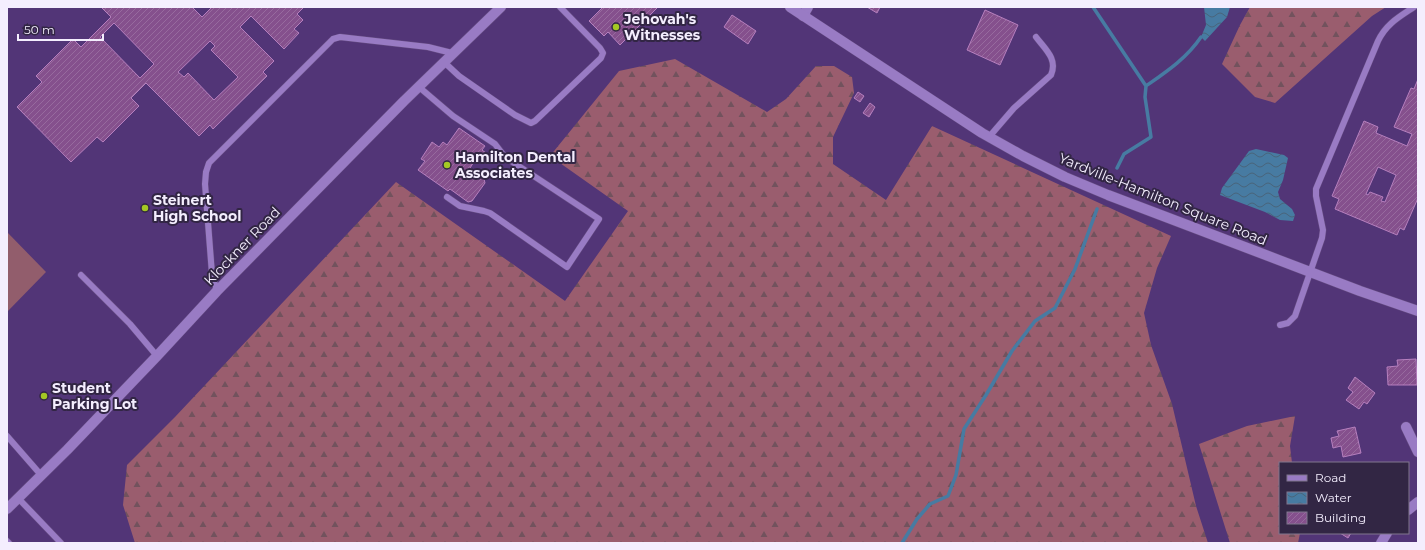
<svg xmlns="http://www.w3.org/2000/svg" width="1425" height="550" font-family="Montserrat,sans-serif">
  <defs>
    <pattern id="forest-firs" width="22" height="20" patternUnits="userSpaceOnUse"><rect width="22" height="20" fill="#9a5d6e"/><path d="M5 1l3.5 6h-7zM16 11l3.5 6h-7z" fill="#72525d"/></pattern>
    <pattern id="water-waves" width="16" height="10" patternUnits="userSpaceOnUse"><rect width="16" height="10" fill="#477ba2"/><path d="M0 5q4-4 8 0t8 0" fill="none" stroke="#48647b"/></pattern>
    <pattern id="building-hatch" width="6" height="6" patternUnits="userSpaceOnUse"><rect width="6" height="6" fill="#85508d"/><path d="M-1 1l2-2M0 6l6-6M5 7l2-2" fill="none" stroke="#976a9e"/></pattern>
  </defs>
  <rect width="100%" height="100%" fill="#523577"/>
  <path fill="url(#forest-firs)" d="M 1250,7 L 1386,7 L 1372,16 L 1275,103 L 1255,97 L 1222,64 L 1240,25 Z
    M 675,59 L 767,112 L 786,99 L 816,66 L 834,66 L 852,77 L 854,93 L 833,137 L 833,164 L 886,200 L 932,126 L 1171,236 L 1157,268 L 1144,313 L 1151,345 L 1172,404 L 1196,506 L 1208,543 L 135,543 L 123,505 L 127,465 L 175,417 L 396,182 L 565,301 L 628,211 L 550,156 L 619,71 Z
    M 1295,416 L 1290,446 L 1292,463 L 1280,463 L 1280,533 L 1300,533 L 1298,543 L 1230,543 L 1199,444 L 1247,426 Z"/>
  <path fill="#925d6c" d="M 7,232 L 46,272 L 7,312 Z"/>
  <path fill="url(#water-waves)" d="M 1204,7 L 1230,7 L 1227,17 L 1205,41 L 1201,37 L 1206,25 Z
    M 1256,149 L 1284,155 L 1288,158 L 1283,180 L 1278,192 L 1280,199 L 1292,209 L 1295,215 L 1293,221 L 1280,220 L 1265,212 L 1220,195 L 1222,188 L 1249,151 Z"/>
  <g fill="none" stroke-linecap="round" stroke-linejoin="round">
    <path stroke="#477ba2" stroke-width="3.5" d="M 1093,7 L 1146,86
      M 1117,168 L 1124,154 L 1151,137 L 1145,97 L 1146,86 C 1166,72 1187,58 1201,37
      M 902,543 L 917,519 L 930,504 L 948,496 L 956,475 L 964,429 L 986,395 L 1012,351 L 1035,321 L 1055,308 L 1075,269 L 1097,209"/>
  </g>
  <path fill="url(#building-hatch)" stroke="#b67fbe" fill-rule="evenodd" d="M 101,7 L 192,7 L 202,17 L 212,7 L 304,7 L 297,14 L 303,20 L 294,29 L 299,33 L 284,49 L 251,16 L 240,27 L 274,61 L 263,72 L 267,76 L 213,129 L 210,125 L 199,136 L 146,83 L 131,98 L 139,106 L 103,142 L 97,137 L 71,162 L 17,107 L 42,82 L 36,76 L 73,39 L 81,47 L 111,17 ZM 114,23 L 154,64 L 140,78 L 100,37 ZM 210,41 L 215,46 L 211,50 L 238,77 L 214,100 L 188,73 L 184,77 L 178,72 Z
    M 603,7 L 658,7 L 620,45 L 608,32 L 604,36 L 589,21 Z
    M 867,7 L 880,7 L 877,13 Z
    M 985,10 L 1018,25 L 1000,65 L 967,50 Z
    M 732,15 L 756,31 L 748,44 L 724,27 Z
    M 1418,79 L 1418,198 L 1404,230 L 1400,228 L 1397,235 L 1335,209 L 1339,199 L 1332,196 L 1364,121 L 1378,127 L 1376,133 L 1407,146 L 1412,134 L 1394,127 L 1411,88 L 1414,89 ZM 1378,167 L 1396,175 L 1385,202 L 1381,201 L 1383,197 L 1370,192 L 1368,195 L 1366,194 Z
    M 858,92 L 864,96 L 860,102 L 854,98 Z
    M 870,103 L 875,107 L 869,117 L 863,113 Z
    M 459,128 L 485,146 L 482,150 L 486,153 L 481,160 L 477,157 L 470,168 L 484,179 L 485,183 L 472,201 L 468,202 L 450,189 L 448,191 L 418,170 L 425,161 L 421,159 L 432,142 L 439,147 L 443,142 L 447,145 Z
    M 1416,359 L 1417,385 L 1388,385 L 1387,367 L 1398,366 L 1397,360 Z
    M 1355,377 L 1375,393 L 1367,404 L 1364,402 L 1359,409 L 1346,400 L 1353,392 L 1348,388 Z
    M 1355,427 L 1361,453 L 1343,457 L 1341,446 L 1333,448 L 1331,438 L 1339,436 L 1337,431 Z
    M 1340,533 L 1351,533 L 1348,538 Z"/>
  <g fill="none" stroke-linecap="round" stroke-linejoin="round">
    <defs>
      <path id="service" d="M 444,62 L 459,76 L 515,115 L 531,123 L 535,121 L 601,58 L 603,53 L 600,48 L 560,7
        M 419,87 L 453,116 L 495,144 L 505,157 L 599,219 L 567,267 L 490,213 L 484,211 L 460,206 L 447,197
        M 989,137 L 1014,108 L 1051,75 C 1058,59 1045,49 1036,37
        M 81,275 L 130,324 L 157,356
        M 217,291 L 212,274 L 205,184 L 206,172 L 209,163 L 333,39 L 340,37 L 428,47 L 452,53
        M 1280,325 L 1288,323 L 1295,316 L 1322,238 L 1323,230 L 1316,196 L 1316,189 L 1378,41 C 1386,24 1399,17 1414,7
        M 7,436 L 41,475
        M 18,498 L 61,543
        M 7,541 L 9,543"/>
      <path id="minor" d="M 803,16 L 808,7
        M 1406,427 L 1418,452
        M 1408,510 L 1418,502
        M 1381,543 L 1387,533"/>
      <path id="tertiary" d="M 790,7 L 982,133 L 1023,156 L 1065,177 L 1108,195 L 1187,225 L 1360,291 L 1418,311"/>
      <path id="secondary" d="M 7,509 L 67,450 L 157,356 L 217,291 L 404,101 L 501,7"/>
    </defs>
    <use href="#service" stroke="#654c81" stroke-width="7"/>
    <use href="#minor" stroke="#654c81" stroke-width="11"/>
    <use href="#tertiary" stroke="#654c81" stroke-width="11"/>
    <use href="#secondary" stroke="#654c81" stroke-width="11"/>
    <use href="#service" stroke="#997bc4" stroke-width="6"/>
    <use href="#minor" stroke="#997bc4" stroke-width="10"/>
    <use href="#tertiary" stroke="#997bc4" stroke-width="10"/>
    <use href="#secondary" stroke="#997bc4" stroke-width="10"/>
  </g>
  <g fill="#a4c824" stroke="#322644" stroke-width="1.5">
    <circle cx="616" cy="27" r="4"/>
    <circle cx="447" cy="165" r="4"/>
    <circle cx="145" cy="208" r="4"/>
    <circle cx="44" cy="396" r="4"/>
  </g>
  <g text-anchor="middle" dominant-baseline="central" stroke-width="4" stroke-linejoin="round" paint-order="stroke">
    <g font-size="14" font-weight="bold" fill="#f4eefe" stroke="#322644" text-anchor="start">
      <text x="624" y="19">Jehovah's<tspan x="624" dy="16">Witnesses</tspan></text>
      <text x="455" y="157">Hamilton Dental<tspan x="455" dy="16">Associates</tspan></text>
      <text x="153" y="200">Steinert<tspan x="153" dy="16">High School</tspan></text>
      <text x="52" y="388">Student<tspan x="52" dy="16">Parking Lot</tspan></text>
    </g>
    <g font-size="14" fill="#f4eefe" stroke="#322644">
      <text transform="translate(1163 199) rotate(22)">Yardville-Hamilton Square Road</text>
      <text transform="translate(242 246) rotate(-46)">Klockner Road</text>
    </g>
  </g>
  <rect width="1425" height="550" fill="none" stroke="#f4eefe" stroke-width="16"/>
  <rect x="1279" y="462" width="130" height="72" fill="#322644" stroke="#80768e"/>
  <rect x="1287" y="475" width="20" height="6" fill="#997bc4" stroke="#80768e"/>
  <text x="1315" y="482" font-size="12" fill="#f4eefe">Road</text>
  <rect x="1287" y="492" width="20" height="12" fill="url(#water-waves)" stroke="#80768e"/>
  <text x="1315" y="502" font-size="12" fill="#f4eefe">Water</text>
  <rect x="1287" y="512" width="20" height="12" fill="url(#building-hatch)" stroke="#80768e"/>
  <text x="1315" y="522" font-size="12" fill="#f4eefe">Building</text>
  <path d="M18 34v6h85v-6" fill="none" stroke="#f4eefe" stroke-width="2"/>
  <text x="24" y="34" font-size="12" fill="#f4eefe" stroke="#322644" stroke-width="3" paint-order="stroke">50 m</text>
</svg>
